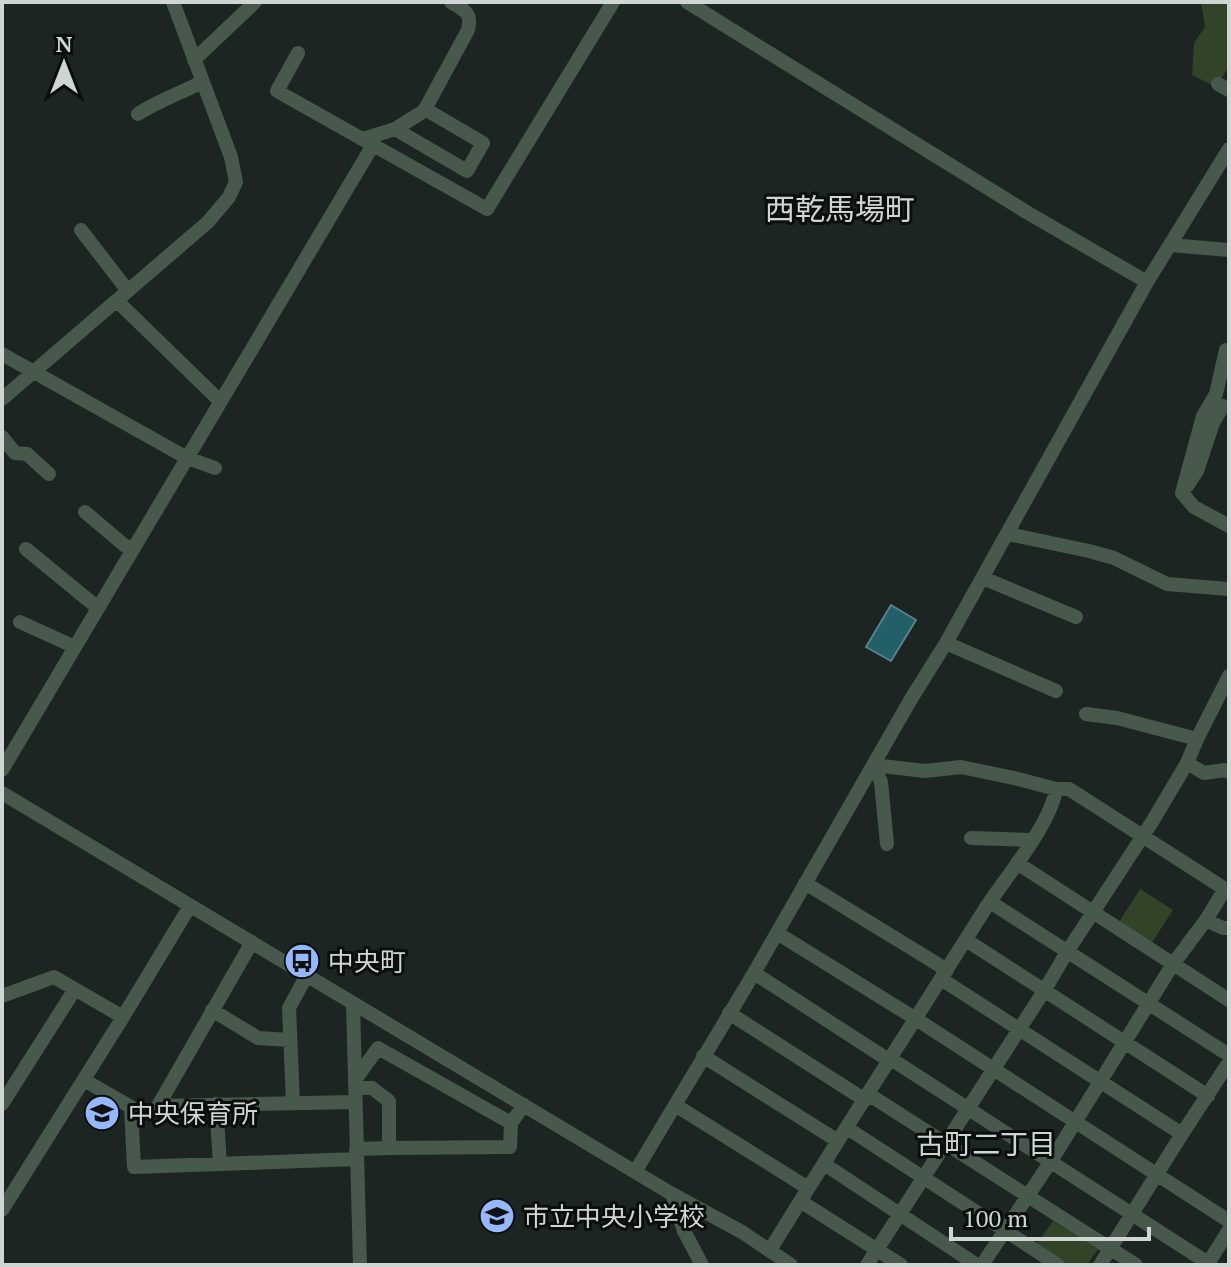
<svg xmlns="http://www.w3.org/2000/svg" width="1231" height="1267" font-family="'PT Serif','Noto Sans JP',serif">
  <rect width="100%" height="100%" fill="#1d2522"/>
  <path fill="#334327" d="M 1201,2 L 1229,2 L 1229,66 L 1218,84 L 1210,84 L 1192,75 L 1194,43 L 1205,27 Z
    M 1140,889 L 1173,910 L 1151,944 L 1119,922 Z
    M 1053,1221 L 1098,1249 L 1087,1265 L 1066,1265 L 1036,1245 Z"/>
  <path fill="#235f68" stroke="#578288" stroke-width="2" d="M 891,605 L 916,620 L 891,661 L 866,647 Z"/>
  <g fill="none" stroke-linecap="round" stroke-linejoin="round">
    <path stroke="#48584c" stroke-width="14" d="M 687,2 L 1028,213 L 1147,282
      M 298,53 L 277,91 L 371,144
      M 194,60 L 255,2
      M 1218,84 L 1229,90
      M 138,114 C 158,101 181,93 202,82
      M 395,129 L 467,171 L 483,143 L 425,109
      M 363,139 L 395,129 L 424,111 L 468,30 C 472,12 465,11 451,2
      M 81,230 L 128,291
      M 1170,245 L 1229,250
      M 117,301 L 220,401
      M 1226,350 L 1216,394 L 1203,416 L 1182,493 L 1194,507 L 1229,526
      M 2,354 L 187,458 L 215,468
      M 2,399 L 208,222 L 229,197 L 236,182 L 231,157 L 173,2
      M 2,437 L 15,453 L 27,454 L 49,474
      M 1187,486 L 1197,471 L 1213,423 L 1223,406
      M 85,512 L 124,545 L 132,549
      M 1008,534 L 1089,551 L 1114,558 L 1167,584 L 1229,589
      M 26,549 L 98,608
      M 983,578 L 1076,617
      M 20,622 L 75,647
      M 946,643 L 1056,691
      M 1086,714 L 1117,718 L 1197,739
      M 1187,763 L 1204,773 L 1225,770 L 1229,772
      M 874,765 L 925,771 L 961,767 L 1018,779 L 1056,789 L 1069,789 L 1225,889 L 1206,920 L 1173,964 L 1051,1161 L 982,1265
      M 874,765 L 881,782 L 887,844
      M 2,770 L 373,145 L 487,209 L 613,2
      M 2,793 L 672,1194 L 742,1232 L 791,1265
      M 971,838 L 1032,840
      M 1017,863 L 1229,1000
      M 805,883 L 947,970
      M 990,902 L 1229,1055
      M 1206,920 L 1223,928 L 1229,928
      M 777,933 L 916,1019 L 1229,1221
      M 966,940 L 1208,1096
      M 252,942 L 158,1106 L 355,1102
      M 754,973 L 890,1061
      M 941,979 L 1182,1134
      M 2,996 L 54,977 L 123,1017
      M 353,1003 L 360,1265
      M 212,1010 L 258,1038 L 290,1040
      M 729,1013 L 865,1100
      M 703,1056 L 838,1141
      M 891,1059 L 1211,1265
      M 84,1080 L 131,1107 L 134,1167 L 357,1159
      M 355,1080 L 378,1048 L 511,1123
      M 355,1088 L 372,1088 L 389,1101 L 389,1148 L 356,1149
      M 868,1094 L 1136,1265
      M 293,1103 L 289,1008 L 307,975
      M 2,1104 L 75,989
      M 216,1104 L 220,1164
      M 675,1105 L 808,1188
      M 847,1128 L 1058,1265
      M 389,1148 L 510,1147 L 511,1123 L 524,1105
      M 824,1164 L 977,1265
      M 635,1172 L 754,973 L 911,699 L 946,643 L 1147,282 L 1229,149
      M 672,1194 L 684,1231 L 702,1265
      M 800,1201 L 901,1265
      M 2,1210 L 123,1017 L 190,906
      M 770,1250 C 840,1136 913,1023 985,909 C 1005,878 1051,824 1056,789
      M 867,1265 L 1044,991 L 1067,952 L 1152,822 L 1187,763 L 1197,739 L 1229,676
      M 1100,1265 L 1182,1134 L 1229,1062
      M 1207,1265 L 1229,1230"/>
  </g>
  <defs>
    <symbol id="bus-disc" viewBox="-11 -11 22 22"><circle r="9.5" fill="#94b7fd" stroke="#0a0e0c"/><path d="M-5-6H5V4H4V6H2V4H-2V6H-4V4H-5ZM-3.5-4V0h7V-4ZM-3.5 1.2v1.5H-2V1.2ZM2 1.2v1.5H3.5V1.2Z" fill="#111"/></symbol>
    <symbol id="school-disc" viewBox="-11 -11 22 22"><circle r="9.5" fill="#94b7fd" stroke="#0a0e0c"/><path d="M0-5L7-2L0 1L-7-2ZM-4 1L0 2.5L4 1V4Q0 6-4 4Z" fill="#111"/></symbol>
  </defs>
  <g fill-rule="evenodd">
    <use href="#bus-disc" x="282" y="941" width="40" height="40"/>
    <use href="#school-disc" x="82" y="1093" width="40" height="40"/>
    <use href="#school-disc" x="477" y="1196" width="40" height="40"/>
  </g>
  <g text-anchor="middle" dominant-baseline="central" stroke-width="6" stroke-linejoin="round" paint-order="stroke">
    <g font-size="26" fill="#cfd5d2" stroke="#0a0e0c" text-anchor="start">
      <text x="328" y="961">中央町</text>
      <text x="128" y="1113">中央保育所</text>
      <text x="523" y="1216">市立中央小学校</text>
    </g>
    <g font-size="28" fill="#cfd5d2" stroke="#0a0e0c">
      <text x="986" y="1143">古町二丁目</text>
    </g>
    <g font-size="30" fill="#cfd5d2" stroke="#0a0e0c">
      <text x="840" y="209">西乾馬場町</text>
    </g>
  </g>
  <rect width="1231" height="1267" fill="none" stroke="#cfd5d2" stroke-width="8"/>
  <g transform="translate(64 64)" stroke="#0a0e0c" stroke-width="6" paint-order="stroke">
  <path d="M0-6L14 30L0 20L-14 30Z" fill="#cfd5d2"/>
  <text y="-12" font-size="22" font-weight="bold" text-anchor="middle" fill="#cfd5d2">N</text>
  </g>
  <path d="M951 1227v12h198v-12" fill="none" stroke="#cfd5d2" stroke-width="4"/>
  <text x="963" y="1227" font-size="24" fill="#cfd5d2" stroke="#0a0e0c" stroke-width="6" paint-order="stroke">100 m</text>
</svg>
